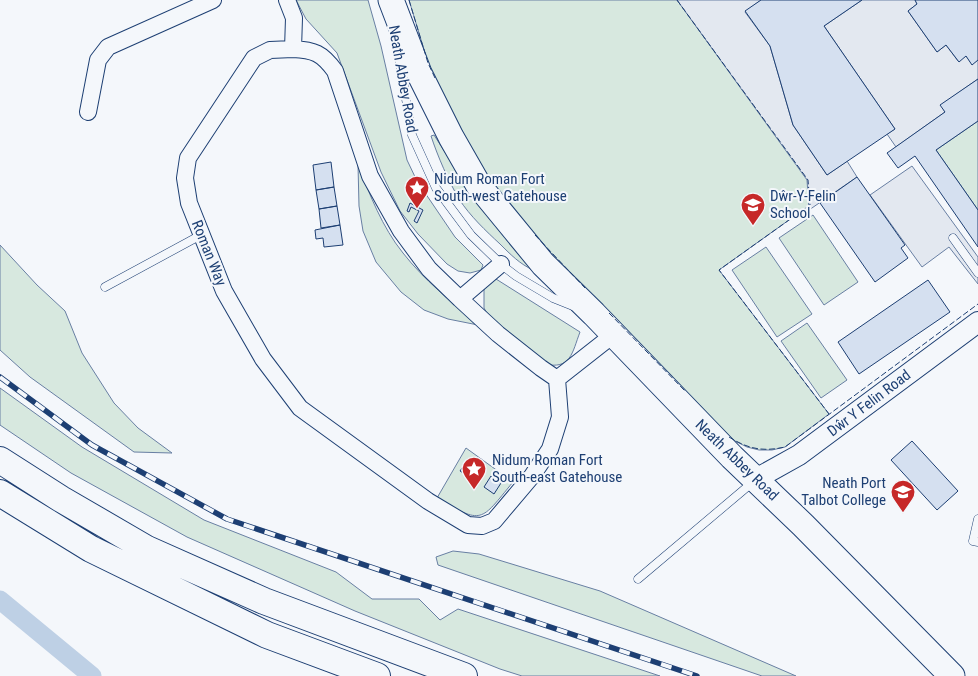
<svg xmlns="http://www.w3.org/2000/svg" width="978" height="676" font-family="'Roboto Condensed',sans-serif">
  <rect width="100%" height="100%" fill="#f4f7fb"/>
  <path fill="#d7e8df" stroke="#687fa3" d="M 296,0 L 368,0 L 381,46 L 407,160 L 417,181 L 455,237 L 483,265 L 481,270 L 470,273 L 458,271 L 447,264 L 418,234 L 400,211 L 381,172 L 337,53 L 306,19 Z
    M 409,0 L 677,0 L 808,180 L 810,205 L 719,270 L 829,414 L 785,447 L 772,450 L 759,450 L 747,447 L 729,438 L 553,256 L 501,196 L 463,141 L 428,63 Z
    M 978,121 L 978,210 L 936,150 Z
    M 434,135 L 470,191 L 533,270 C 520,264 511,255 500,244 C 486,231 470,216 459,199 C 448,180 438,157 431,136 Z
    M 358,165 C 370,195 382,227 403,253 C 424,280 452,302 478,325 L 448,319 L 424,310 L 401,292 L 376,262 L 363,231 L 359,206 Z
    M 813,215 L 858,282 L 824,305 L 779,238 Z
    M 0,245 L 37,285 L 65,311 L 82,353 L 114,403 L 138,428 L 172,453 L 134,452 L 30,377 L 0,350 Z
    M 766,247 L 812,314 L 777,337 L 732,270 Z
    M 496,279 L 580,332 C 572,353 571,370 544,364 L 488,315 L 484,308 L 484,287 Z
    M 807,323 L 847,380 L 821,398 L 781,341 Z
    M 0,388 L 82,447 L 204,520 L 336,572 L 372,599 L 419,599 L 440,620 L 458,609 L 660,676 L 522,676 L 500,669 L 355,611 L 187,537 L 71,473 L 0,425 Z
    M 466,448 L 513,482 C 480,522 483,525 437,498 Z
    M 453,551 L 479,554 L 600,591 L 796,676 L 762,676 L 438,565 L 436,557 Z"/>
  <path fill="#e3e8f0" stroke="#687fa3" d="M 677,0 L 761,0 L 745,12 L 770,46 L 793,125 L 827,175 L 847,161 L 857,177 L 809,210 L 807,180 Z
    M 862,0 L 915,0 L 917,4 L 908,11 L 937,52 L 946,45 L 958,61 L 966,56 L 972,64 L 978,60 L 978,79 L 941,105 L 945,112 L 896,147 L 887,134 L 895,129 L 824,26 Z
    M 912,166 L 978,257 L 978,284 L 949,247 L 922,267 L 870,195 Z"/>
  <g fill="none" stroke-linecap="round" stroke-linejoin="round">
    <path stroke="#bed0e5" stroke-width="19" d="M 0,600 L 92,676"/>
  </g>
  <path fill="#d5e0f0" stroke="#1d3f73" d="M 761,0 L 862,0 L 824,26 L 895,129 L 827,175 L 793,125 L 770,46 L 745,11 Z
    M 915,0 L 978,0 L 978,60 L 972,65 L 966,56 L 959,62 L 946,45 L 937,52 L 908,11 L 917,4 Z
    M 978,79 L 978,121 L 936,150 L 978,210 L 978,247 L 915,156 L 898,168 L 887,153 L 945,112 L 940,105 Z
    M 331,162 L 334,187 L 316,190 L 313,165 Z
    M 857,177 L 905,245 L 901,248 L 908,258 L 875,282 L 820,203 Z
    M 334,187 L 337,206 L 319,209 L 316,190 Z
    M 410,203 L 423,210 L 417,223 L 414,221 L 419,211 L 411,207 L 409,212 L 407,211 Z
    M 337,206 L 340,225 L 321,228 L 319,209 Z
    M 340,225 L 343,245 L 324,247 L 323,238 L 316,239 L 315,230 Z
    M 928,280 L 950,312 L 859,374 L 838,342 Z
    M 912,441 L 958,491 L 937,510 L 891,460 Z
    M 467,461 L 477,468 L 471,478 L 460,471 Z
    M 491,476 L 501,483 L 494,494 L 484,487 Z"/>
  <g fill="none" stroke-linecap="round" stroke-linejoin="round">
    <defs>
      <path id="service" d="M 397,45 L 412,135 L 436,188 L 471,235 L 503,266 L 516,276 L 553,298 L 573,306
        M 953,238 L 978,273
        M 105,287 L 201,235
        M 978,519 L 973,541 L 978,542
        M 638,579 L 753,482"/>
      <path id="minor" d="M 287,0 L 294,18 L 293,49
        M 293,49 C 314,50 322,53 335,71 L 370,176 L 401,231 L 429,269 L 460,299 L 498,334 L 541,368 L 557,379 L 560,417 L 550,449 L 532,476 L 494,521 L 482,526 L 468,525 L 428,501 L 300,408 L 263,359 L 224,291 L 189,203 L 185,178 L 188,158 L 254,58 L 270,50 Z
        M 88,112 L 98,60 L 108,47 L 213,0
        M 460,299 L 501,264
        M 557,379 L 613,335"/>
      <path id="tertiary" d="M 756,479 L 799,455 L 978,322"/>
      <path id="primary" d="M 391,0 L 419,73 L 451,137 L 479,186 L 543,264 L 594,314 L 732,457 L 803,525 L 952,676"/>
      <path id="trunk" d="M 0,460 L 61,499 L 147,549 L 264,601 L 464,676
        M 0,493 L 91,549 L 267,635 L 377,676"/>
    </defs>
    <use href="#service" stroke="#1d3f73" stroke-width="9"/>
    <use href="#minor" stroke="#1d3f73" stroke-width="18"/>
    <use href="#tertiary" stroke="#1d3f73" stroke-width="22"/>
    <use href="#primary" stroke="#1d3f73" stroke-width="27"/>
    <use href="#trunk" stroke="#1d3f73" stroke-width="28"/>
    <use href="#service" stroke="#f4f7fb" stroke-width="8"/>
    <use href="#minor" stroke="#f4f7fb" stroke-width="16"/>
    <use href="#tertiary" stroke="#f4f7fb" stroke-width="20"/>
    <use href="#primary" stroke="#f4f7fb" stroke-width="25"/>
    <use href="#trunk" stroke="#f4f7fb" stroke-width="26"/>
    <defs>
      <path id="rail" d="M 0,377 L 92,445 L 227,519 L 697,676"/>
    </defs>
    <use href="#rail" stroke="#1d3f73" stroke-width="5.5"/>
    <use href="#rail" stroke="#f4f7fb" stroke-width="4" stroke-dasharray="11" stroke-linecap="butt"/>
    <path stroke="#1d3f73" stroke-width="1" stroke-dasharray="6 2.5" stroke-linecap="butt" d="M 409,0 L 428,63 L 435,78
      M 677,0 L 808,180 L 810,205 L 719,270 L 829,414
      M 535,235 L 585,288
      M 609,313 L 686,392
      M 729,437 C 748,449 763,452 785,447 L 978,304"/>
  </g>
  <defs>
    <symbol id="sight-pin" viewBox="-11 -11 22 30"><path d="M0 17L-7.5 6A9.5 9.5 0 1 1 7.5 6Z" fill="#c62828" stroke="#f4f7fb"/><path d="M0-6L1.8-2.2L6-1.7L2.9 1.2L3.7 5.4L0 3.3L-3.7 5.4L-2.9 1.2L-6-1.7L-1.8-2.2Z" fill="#fff"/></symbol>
    <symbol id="school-pin" viewBox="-11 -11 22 30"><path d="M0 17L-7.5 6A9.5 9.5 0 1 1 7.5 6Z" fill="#c62828" stroke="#f4f7fb"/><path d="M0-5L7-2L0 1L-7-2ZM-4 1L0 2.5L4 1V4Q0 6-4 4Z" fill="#fff"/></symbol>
    <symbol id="university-pin" viewBox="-11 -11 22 30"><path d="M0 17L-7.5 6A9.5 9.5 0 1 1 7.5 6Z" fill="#c62828" stroke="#f4f7fb"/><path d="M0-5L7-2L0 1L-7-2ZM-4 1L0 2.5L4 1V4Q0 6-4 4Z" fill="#fff"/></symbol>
  </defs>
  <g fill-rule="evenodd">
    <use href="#sight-pin" x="403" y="174" width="28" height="38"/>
    <use href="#school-pin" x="739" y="191" width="28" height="38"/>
    <use href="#sight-pin" x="460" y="455" width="28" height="38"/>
    <use href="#university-pin" x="889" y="478" width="28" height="38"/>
  </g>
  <g text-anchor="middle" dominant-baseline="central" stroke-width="4" stroke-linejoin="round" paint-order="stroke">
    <g font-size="15" fill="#1d3f73" stroke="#f4f7fb">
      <text transform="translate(403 79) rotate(80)">Neath Abbey Road</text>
      <text transform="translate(209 253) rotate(68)">Roman Way</text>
      <text transform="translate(869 403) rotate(-37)">Dŵr Y Felin Road</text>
      <text transform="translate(737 460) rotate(44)">Neath Abbey Road</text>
    </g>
    <g font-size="15" fill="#1d3f73" stroke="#f4f7fb" text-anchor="start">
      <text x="434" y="179">Nidum Roman Fort<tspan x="434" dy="17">South-west Gatehouse</tspan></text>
      <text x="770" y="196">Dŵr-Y-Felin<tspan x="770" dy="17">School</tspan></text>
      <text x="492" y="460">Nidum Roman Fort<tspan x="492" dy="17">South-east Gatehouse</tspan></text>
      <text x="886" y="483" text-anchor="end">Neath Port<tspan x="886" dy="17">Talbot College</tspan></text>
    </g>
  </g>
</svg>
